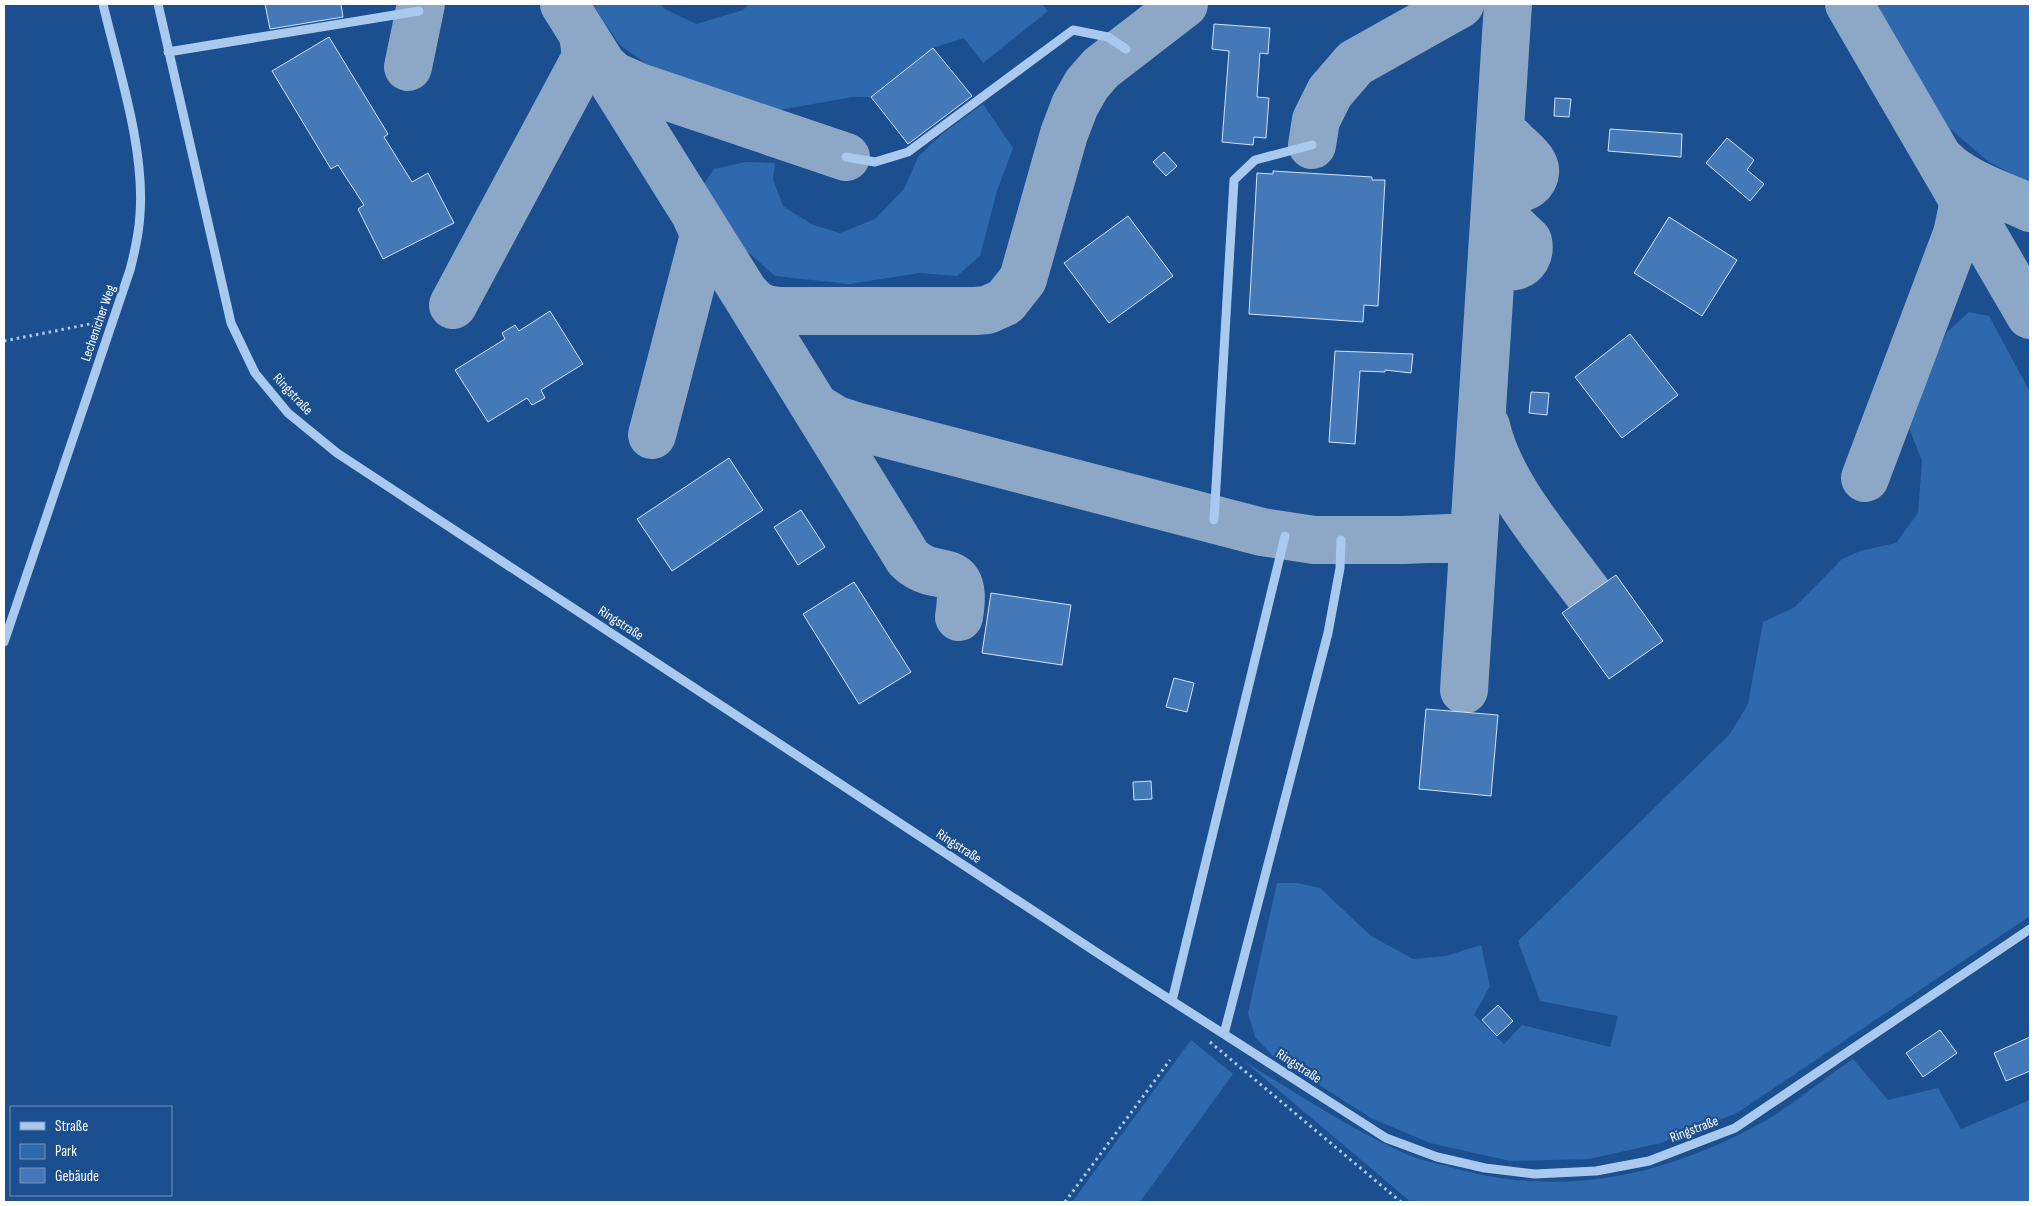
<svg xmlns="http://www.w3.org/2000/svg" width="2034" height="1206" font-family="'Sofia Sans Condensed',sans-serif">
  <rect width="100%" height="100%" fill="#1b4f8f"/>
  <path fill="#2e69ad" d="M 592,4 L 661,4 L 665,9 L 696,24 L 743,10 L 749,4 L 1042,4 L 1048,11 L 983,63 L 964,38 L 933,48 L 871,97 L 852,97 L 780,110 L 663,76 L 620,45 Z
    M 1872,4 L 2030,4 L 2030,183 L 1989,162 L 1942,122 Z
    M 983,104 L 1013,148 L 997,191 L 980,256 L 957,276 L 920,273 L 849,284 L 775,276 L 732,238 L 700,189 L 714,169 L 746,162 L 775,163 L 773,179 L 783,206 L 811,224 L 840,233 L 875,219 L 904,189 L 918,157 L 942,134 Z
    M 1969,312 L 1989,316 L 2030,392 L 2030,916 L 1737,1113 L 1661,1143 L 1589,1159 L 1510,1161 L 1430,1143 L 1371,1118 L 1272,1055 L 1255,1037 L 1248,1013 L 1277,883 L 1297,883 L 1320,888 L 1371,936 L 1413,959 L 1446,956 L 1481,945 L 1490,986 L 1474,1015 L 1504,1044 L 1522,1025 L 1610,1047 L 1618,1016 L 1540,1001 L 1518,941 L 1730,734 L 1748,704 L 1763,622 L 1795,607 L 1842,559 L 1860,551 L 1896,543 L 1918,513 L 1922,461 L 1909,428 L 1923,379 L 1947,332 Z
    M 1191,1040 L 1233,1074 L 1140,1202 L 1072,1202 Z
    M 1853,1059 L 1888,1100 L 1938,1088 L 1961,1129 L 2030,1100 L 2030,1202 L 1411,1202 L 1245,1062 C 1298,1094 1350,1129 1406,1154 C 1420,1160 1436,1163 1450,1167 C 1561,1199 1663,1177 1763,1122 C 1794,1104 1823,1079 1853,1059 Z"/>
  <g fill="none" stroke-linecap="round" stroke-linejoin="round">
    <path stroke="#8da7c7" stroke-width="48" d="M 564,4 L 744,292 C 755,305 762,310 780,311 L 975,311 L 987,310 L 1005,302 L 1023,279 L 1064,134 L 1075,105 L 1087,84 L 1101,68 L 1184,4
      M 1849,4 L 2030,315
      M 408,67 L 421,4
      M 604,67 L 614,76 L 639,87 L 846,157
      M 1312,145 L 1316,120 L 1330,92 L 1355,63 L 1460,4
      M 1941,160 C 1964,184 2001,194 2030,208
      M 1498,167 L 1501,180 L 1513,188 C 1520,189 1526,187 1531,182 C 1545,164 1520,151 1511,140
      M 1492,251 C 1501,277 1534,268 1528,241 L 1503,217
      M 744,292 L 908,558 C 936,587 969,555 959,617
      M 453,305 L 586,57 L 583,34
      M 815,407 L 836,420 L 855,426 L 1262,532 L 1314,540 L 1404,540 L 1473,537
      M 1486,426 C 1499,485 1551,543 1587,592
      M 652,435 L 703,239 L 703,231 L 696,216
      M 1865,478 L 1957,234 L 1963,206 L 1960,194
      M 1464,690 L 1508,4"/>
  </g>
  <path fill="#4478b7" stroke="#cfe3fa" d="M 265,4 L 341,4 L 343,17 L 270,29 Z
    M 1214,24 L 1270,28 L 1268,54 L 1260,53 L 1257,97 L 1269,98 L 1266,138 L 1254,137 L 1253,145 L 1222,142 L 1229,51 L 1212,49 Z
    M 329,37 L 388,134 L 384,137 L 412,182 L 428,173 L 454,223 L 383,259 L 358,209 L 364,205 L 338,165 L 331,169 L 272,71 Z
    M 933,48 L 972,96 L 908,144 L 871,97 Z
    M 1555,98 L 1571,99 L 1569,117 L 1554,116 Z
    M 1610,129 L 1682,134 L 1681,157 L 1608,151 Z
    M 1727,138 L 1754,160 L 1747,170 L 1764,184 L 1750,201 L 1706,163 Z
    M 1164,152 L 1177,166 L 1166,176 L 1153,162 Z
    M 1273,171 L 1372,177 L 1372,180 L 1385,180 L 1378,306 L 1364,305 L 1363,322 L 1249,314 L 1257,173 L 1273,174 Z
    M 1128,216 L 1173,276 L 1109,323 L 1064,263 Z
    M 1669,217 L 1737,260 L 1702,316 L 1634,273 Z
    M 550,311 L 583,364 L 541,390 L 545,398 L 532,405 L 527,398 L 488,422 L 455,370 L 505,339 L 502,333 L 515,325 L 519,331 Z
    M 1630,334 L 1678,395 L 1622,438 L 1575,377 Z
    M 1335,351 L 1413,354 L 1411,373 L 1385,370 L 1385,372 L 1360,371 L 1355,444 L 1329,442 Z
    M 1531,392 L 1549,393 L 1547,415 L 1529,413 Z
    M 729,458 L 763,510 L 672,571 L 637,519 Z
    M 801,510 L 825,547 L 798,565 L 774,527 Z
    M 1616,575 L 1663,641 L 1609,679 L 1562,613 Z
    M 854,582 L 911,672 L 859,704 L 803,614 Z
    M 991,593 L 1071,605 L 1062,665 L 982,653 Z
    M 1174,678 L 1194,683 L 1187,712 L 1166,707 Z
    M 1426,709 L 1498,715 L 1491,796 L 1419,789 Z
    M 1151,781 L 1152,799 L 1134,800 L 1133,782 Z
    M 1498,1005 L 1513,1021 L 1497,1036 L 1482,1020 Z
    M 1940,1030 L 1957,1053 L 1923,1077 L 1906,1053 Z
    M 2030,1037 L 2030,1071 L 2006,1081 L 1994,1053 Z"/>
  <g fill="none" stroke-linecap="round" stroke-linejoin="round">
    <path stroke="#a9c9ee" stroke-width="3" stroke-dasharray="2.5 4" stroke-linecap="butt" d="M 4,341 L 100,322
      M 1210,1042 L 1401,1202
      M 1065,1202 L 1170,1060"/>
    <path stroke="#a9c9ee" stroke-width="9" d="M 158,4 L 231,323 L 255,373 L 288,413 L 337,453 L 1102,956 L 1386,1138 L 1437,1157 L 1485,1168 L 1535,1174 L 1596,1171 L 1649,1161 L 1735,1128 L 2030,929
      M 168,52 L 419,11
      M 846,157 L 875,162 L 908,152 L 1073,30 L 1108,37 L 1126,49
      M 1214,520 L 1234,180 L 1255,160 L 1312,145
      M 4,642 L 130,270 C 135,251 139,233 140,214 C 145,148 118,68 103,4
      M 1172,1001 L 1285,536
      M 1224,1034 L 1328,633 L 1340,568 L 1341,540"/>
  </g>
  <g text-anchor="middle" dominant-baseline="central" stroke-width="4.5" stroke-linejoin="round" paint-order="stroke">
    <g font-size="14" fill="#fff" stroke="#1b4f8f">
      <text transform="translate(98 323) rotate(-71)">Lechenicher Weg</text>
      <text transform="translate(293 394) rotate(47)">Ringstraße</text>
      <text transform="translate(621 623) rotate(33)">Ringstraße</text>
      <text transform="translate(959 846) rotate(33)">Ringstraße</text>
      <text transform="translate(1299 1066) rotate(33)">Ringstraße</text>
      <text transform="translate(1694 1129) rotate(-21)">Ringstraße</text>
    </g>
  </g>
  <rect width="2034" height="1206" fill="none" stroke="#ffffff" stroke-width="10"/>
  <rect x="10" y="1106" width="162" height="90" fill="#1b4f8f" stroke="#7695bc"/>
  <rect x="20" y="1122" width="25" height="8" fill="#a9c9ee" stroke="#7695bc"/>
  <text x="55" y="1131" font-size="15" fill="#ffffff">Straße</text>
  <rect x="20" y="1144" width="25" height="15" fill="#2e69ad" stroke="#7695bc"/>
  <text x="55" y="1156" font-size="15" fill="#ffffff">Park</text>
  <rect x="20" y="1168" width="25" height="15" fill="#4478b7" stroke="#7695bc"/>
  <text x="55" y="1181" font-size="15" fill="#ffffff">Gebäude</text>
</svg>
